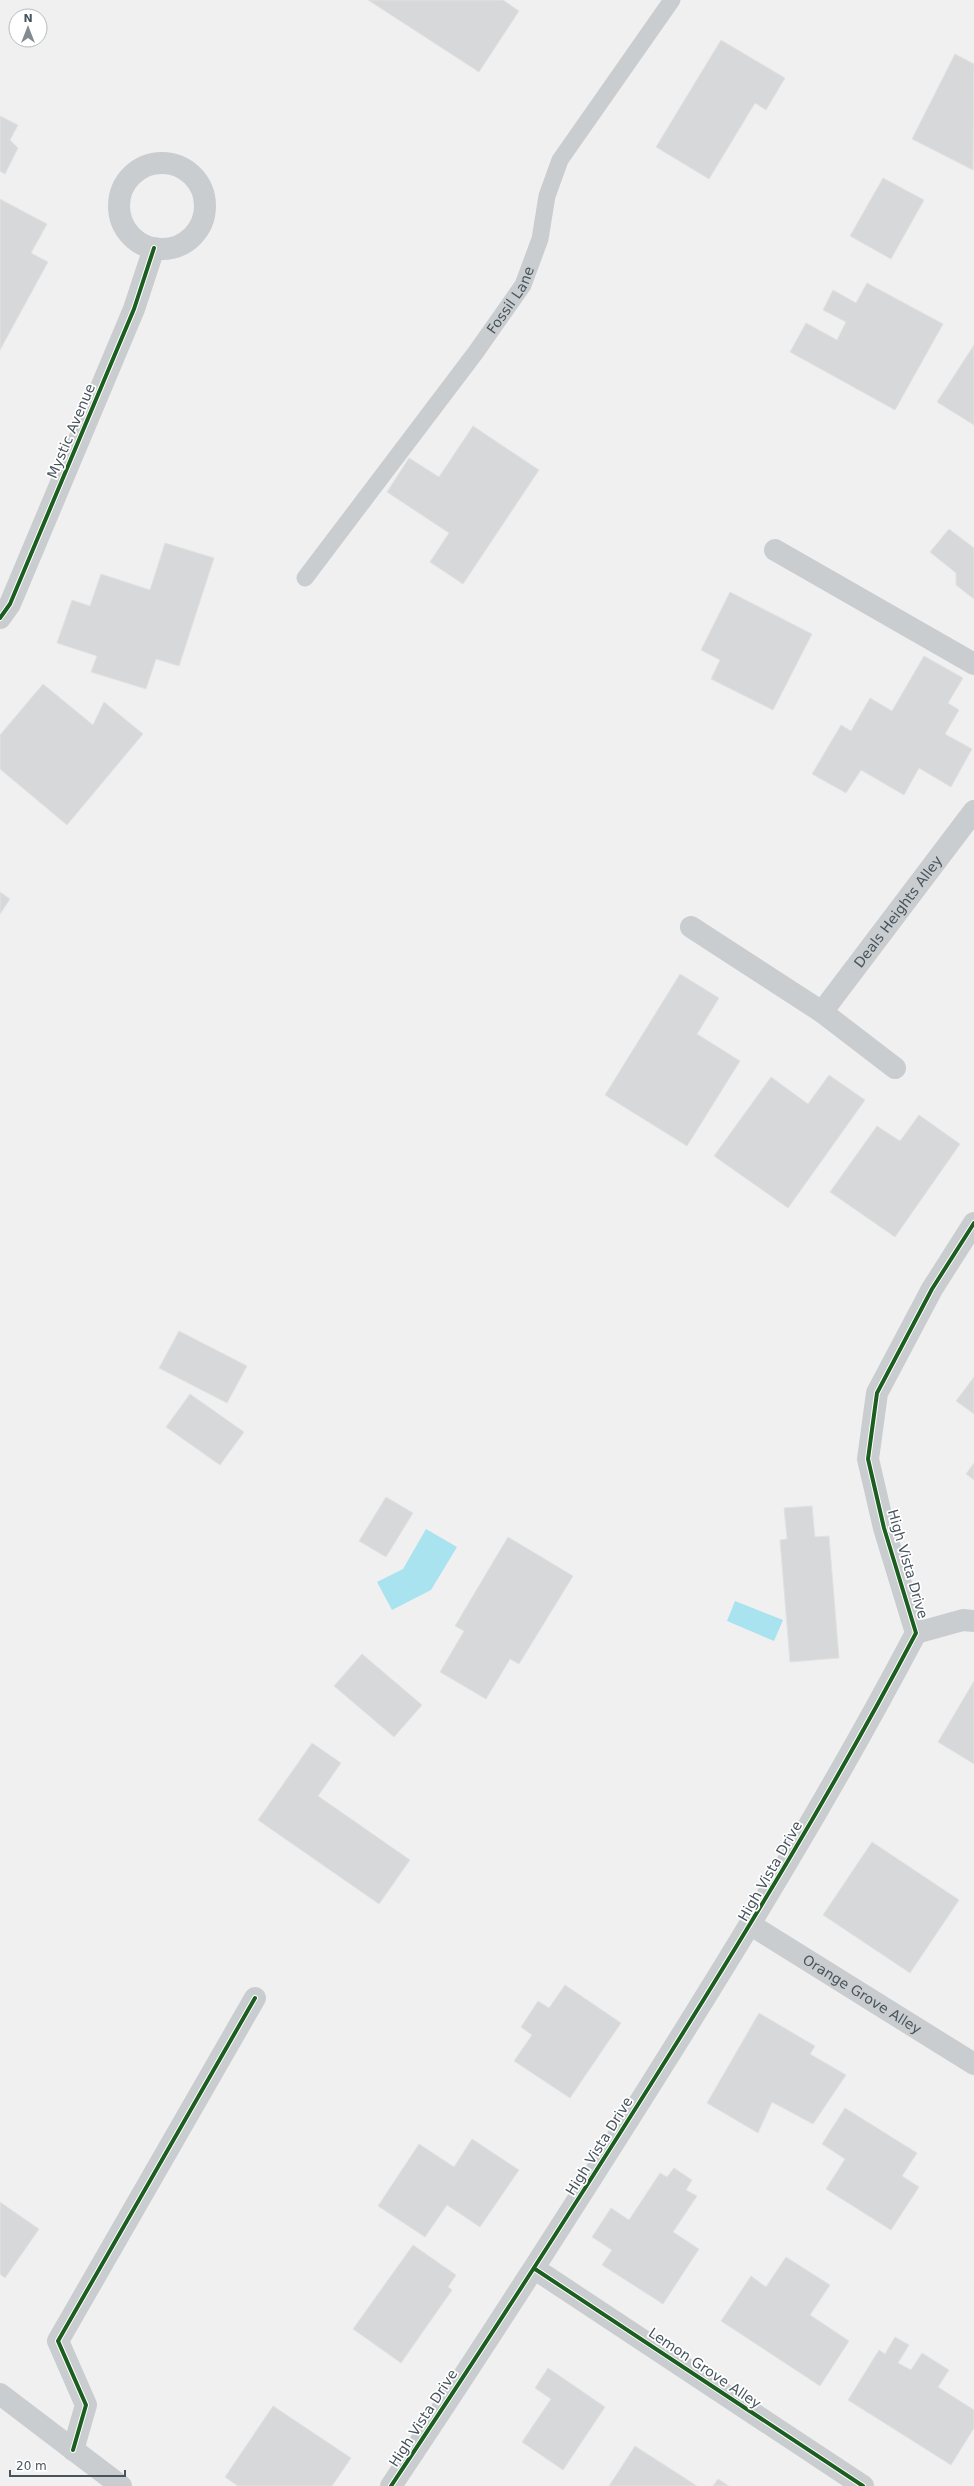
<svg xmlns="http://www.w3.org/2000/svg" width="974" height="2486" font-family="'DejaVu Sans',sans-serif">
  <rect width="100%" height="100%" fill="#f1f0f0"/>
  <path fill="#a8e3ef" d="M 426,1529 L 457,1547 L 431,1590 L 392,1610 L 377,1582 L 403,1569 Z
    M 735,1601 L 783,1620 L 774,1641 L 727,1621 Z"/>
  <path fill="#d7d8d9" stroke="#e2e2e3" d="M 368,0 L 503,0 L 519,11 L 479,72 Z
    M 721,40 L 785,78 L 766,110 L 755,103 L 709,179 L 656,147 Z
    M 955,54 L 974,64 L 973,170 L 912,139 Z
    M 0,116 L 18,125 L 10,140 L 18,148 L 5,174 L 0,171 Z
    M 883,178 L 924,200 L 891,259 L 850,236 Z
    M 0,199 L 47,224 L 31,253 L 48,262 L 0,350 Z
    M 867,283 L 943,324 L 895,410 L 790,352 L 806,323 L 837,340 L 846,322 L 823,310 L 833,290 L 856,303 Z
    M 974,345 L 974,425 L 937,402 Z
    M 473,426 L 539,470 L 463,584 L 430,562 L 449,533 L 387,492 L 409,458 L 439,477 Z
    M 949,529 L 974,548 L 974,599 L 956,585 L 956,573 L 930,552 Z
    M 165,543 L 214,558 L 179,666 L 156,659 L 146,689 L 91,672 L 97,656 L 57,643 L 72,600 L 90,606 L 101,574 L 150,590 Z
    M 730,592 L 812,634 L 773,710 L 711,679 L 720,660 L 701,650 Z
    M 924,656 L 963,678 L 948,703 L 959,710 L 945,734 L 972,749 L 951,787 L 919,768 L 904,795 L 861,770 L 846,793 L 812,774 L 841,725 L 851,731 L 870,698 L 892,711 Z
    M 43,684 L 93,725 L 104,702 L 143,734 L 67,825 L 0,769 L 0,735 Z
    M 0,892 L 10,899 L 0,914 Z
    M 680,974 L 719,998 L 697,1034 L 740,1061 L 687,1146 L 605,1095 Z
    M 829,1075 L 865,1100 L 788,1208 L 714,1156 L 771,1077 L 808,1104 Z
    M 919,1115 L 960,1144 L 895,1237 L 830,1192 L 877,1126 L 900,1141 Z
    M 179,1331 L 247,1366 L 227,1403 L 159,1368 Z
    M 974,1377 L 974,1414 L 956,1401 Z
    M 190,1394 L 244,1432 L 220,1465 L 166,1427 Z
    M 974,1463 L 974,1480 L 966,1474 Z
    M 386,1497 L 413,1513 L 386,1557 L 359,1541 Z
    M 812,1506 L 815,1537 L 829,1536 L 839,1658 L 790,1662 L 780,1540 L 787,1539 L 784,1508 Z
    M 508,1537 L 573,1576 L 519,1664 L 510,1659 L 486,1699 L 440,1672 L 464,1631 L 455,1626 Z
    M 362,1654 L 422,1705 L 394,1737 L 334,1686 Z
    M 974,1681 L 974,1764 L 938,1742 Z
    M 312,1743 L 341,1763 L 318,1796 L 410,1860 L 379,1904 L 258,1820 Z
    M 872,1842 L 959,1900 L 910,1973 L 823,1915 Z
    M 565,1985 L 621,2023 L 570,2098 L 514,2061 L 532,2035 L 521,2027 L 538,2001 L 549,2008 Z
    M 759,2013 L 815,2046 L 810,2054 L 846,2075 L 813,2124 L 772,2102 L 758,2133 L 707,2103 Z
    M 845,2108 L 917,2153 L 902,2176 L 919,2187 L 891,2230 L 826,2189 L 845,2159 L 822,2144 Z
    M 472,2139 L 519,2170 L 480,2227 L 447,2205 L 425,2237 L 378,2206 L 419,2144 L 454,2167 Z
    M 674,2168 L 692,2180 L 686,2190 L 697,2196 L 673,2232 L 699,2249 L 663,2304 L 602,2265 L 612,2250 L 592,2237 L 611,2208 L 629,2220 L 660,2173 L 667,2177 Z
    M 0,2202 L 39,2229 L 5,2278 L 0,2274 Z
    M 413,2245 L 456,2275 L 448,2287 L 452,2290 L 401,2363 L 353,2329 Z
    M 786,2257 L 830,2285 L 810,2315 L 849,2341 L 820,2386 L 721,2321 L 751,2276 L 766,2287 Z
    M 895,2337 L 909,2345 L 898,2363 L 911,2370 L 922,2353 L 949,2370 L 938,2387 L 974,2410 L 974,2428 L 951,2465 L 848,2400 L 879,2350 L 885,2354 Z
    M 548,2368 L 605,2407 L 563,2470 L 522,2442 L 551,2399 L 535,2388 Z
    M 273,2406 L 351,2458 L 332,2486 L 238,2486 L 225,2477 Z
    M 635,2446 L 697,2486 L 609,2486 Z
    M 718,2479 L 729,2486 L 713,2486 Z"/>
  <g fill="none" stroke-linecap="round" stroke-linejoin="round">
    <path stroke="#cacdcf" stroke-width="17" id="s1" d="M 305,578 L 476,352 L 523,285 L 540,239 L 547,196 L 560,160 L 672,0"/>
    <g stroke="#cacdcf" stroke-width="22">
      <circle cx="162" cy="206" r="43"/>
      <path d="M 775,550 L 974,664"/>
      <path d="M 0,618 L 10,604 L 134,309 L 154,248"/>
      <path d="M 691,927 L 822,1012 L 895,1068"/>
      <path id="s2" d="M 822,1012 L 974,811"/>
      <path d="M 916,1633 L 963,1620 L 974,1621"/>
      <path id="s3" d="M 751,1925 L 974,2064"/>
      <path d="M 535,2269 L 863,2486"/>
      <path d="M 0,2394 L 121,2486"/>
      <path d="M 73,2450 L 86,2405 L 58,2341 L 255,1998"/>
      <path d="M 391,2486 C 480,2353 566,2219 651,2084 C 744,1936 835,1787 916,1633 L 884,1528 L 868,1459 L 877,1393 L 932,1289 L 974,1223"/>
    </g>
    <defs>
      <path id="cycleway" d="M 0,618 L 10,604 L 134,309 L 154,248
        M 535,2269 L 863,2486
        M 73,2450 L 86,2405 L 58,2341 L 255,1998
        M 391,2486 C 480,2353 566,2219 651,2084 C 744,1936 835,1787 916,1633 L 884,1528 L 868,1459 L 877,1393 L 932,1289 L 974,1223"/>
    </defs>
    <use href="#cycleway" stroke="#fff" stroke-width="6"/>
    <use href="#cycleway" stroke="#1b5e20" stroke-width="4"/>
  </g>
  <g text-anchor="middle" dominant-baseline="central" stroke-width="3.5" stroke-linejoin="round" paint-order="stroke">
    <g font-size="14" fill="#47545d" stroke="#fff">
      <text stroke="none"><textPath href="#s1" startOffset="346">Fossil Lane</textPath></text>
      <text transform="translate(71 431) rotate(-67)">Mystic Avenue</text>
      <text stroke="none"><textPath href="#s2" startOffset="126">Deals Heights Alley</textPath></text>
      <text transform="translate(908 1564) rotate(74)">High Vista Drive</text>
      <text transform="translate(770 1871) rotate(-60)">High Vista Drive</text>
      <text stroke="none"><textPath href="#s3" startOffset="131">Orange Grove Alley</textPath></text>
      <text transform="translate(599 2146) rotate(-58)">High Vista Drive</text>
      <text transform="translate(705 2368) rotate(34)">Lemon Grove Alley</text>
      <text transform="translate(423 2418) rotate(-57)">High Vista Drive</text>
    </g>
  </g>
  <g transform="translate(28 28)"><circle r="19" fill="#ffffff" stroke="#b5bbbe"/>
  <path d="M0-3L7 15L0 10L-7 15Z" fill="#828b90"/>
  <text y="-6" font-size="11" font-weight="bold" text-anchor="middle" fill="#47545d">N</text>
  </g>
  <path d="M10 2470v6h115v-6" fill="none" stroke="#47545d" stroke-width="2"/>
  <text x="16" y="2470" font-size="12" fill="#47545d" stroke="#ffffff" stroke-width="3" paint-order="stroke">20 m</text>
</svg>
